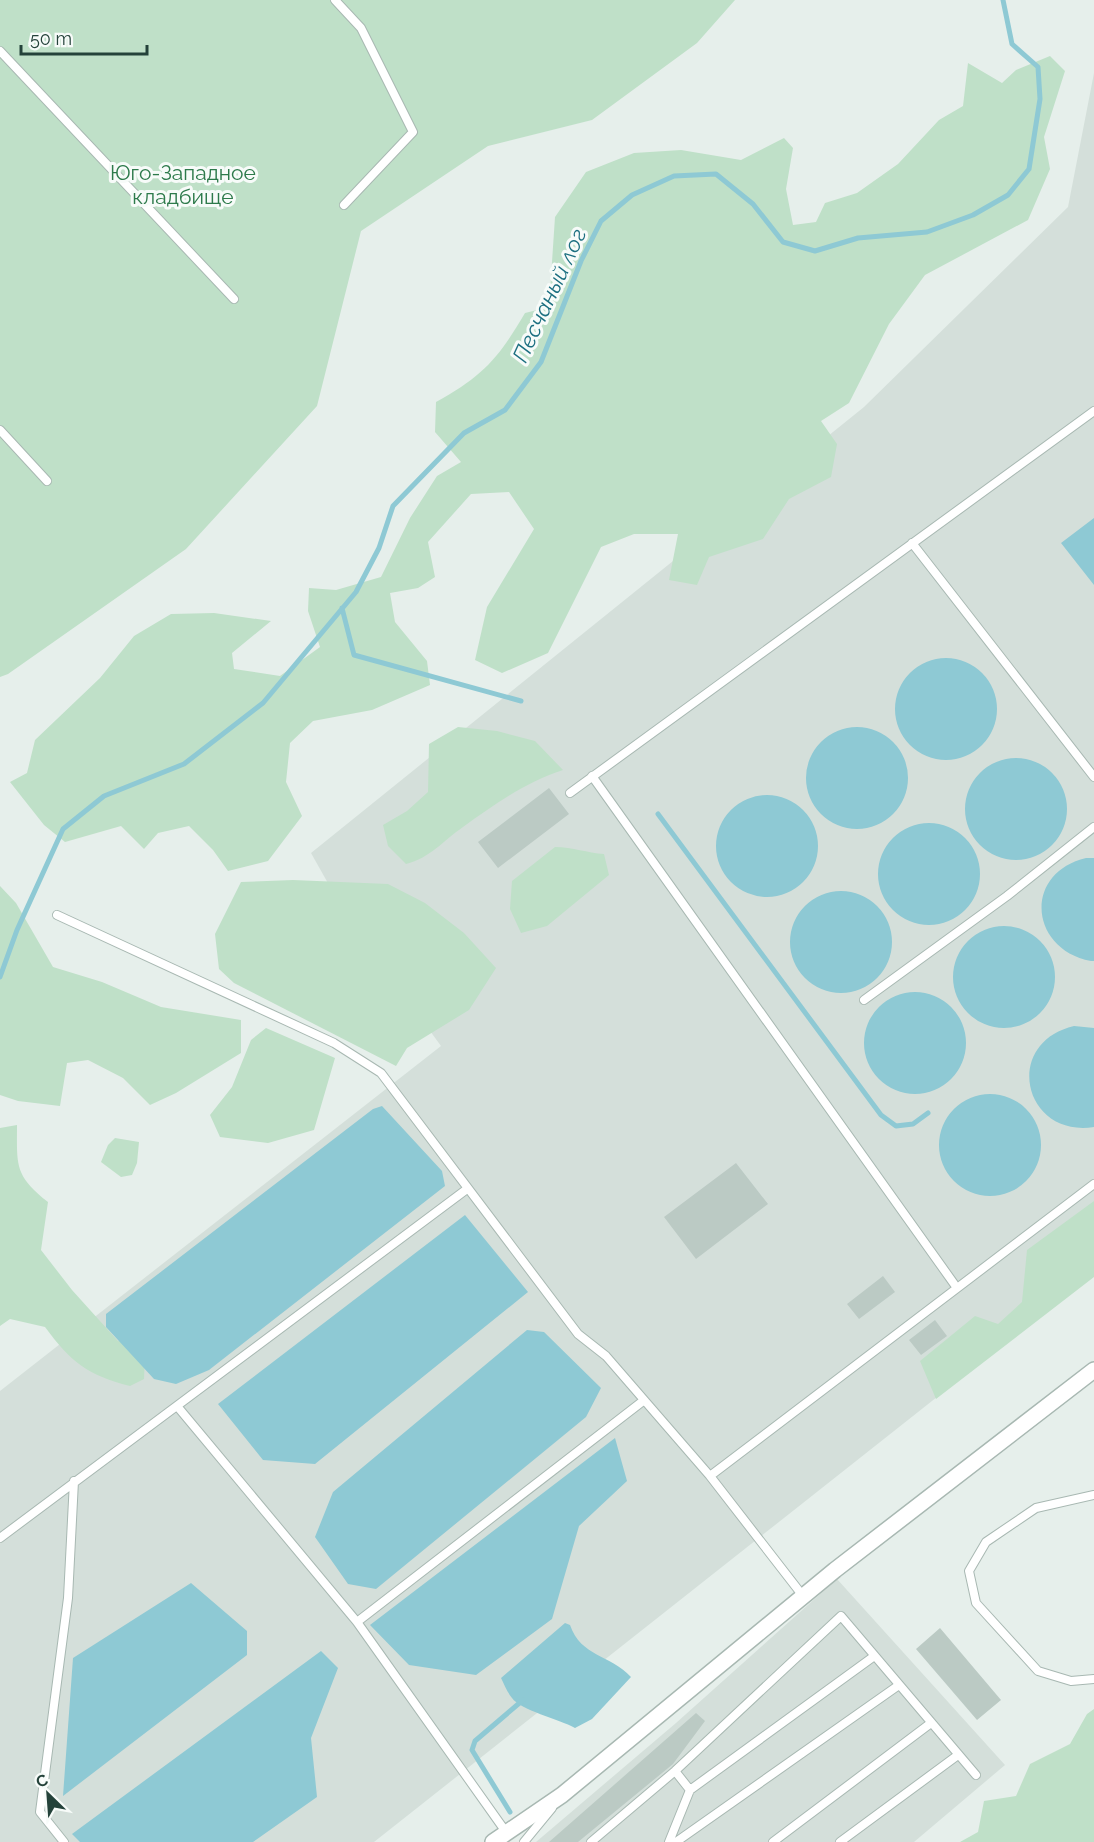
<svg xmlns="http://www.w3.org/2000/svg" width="1094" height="1842" font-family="Raleway,sans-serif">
  <rect width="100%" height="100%" fill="#e6efeb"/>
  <path fill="#d4dfda" d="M 1094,73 L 1094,1273 L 374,1842 L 0,1842 L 0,1391 L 441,1046 L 347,917 L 311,853 L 864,407 L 1068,207 Z
    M 837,1579 L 1005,1765 L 914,1842 L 536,1842 L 676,1723 Z"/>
  <path fill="#bfe0c8" d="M 0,0 L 735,0 L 697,43 L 592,120 L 488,146 L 361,231 L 317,406 L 186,549 L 8,674 L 0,677 Z
    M 1050,56 L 1065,71 L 1044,137 L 1050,169 L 1028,220 L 925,275 L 889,324 L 849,403 L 821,421 L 837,444 L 831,477 L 789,499 L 763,539 L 709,557 L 697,585 L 669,580 L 678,534 L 634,534 L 601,547 L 548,653 L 502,673 L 475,660 L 487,607 L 534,529 L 509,492 L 471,494 L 428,542 L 435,577 L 418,588 L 390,593 L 395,622 L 427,661 L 430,685 L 372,710 L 313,721 L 290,743 L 286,782 L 302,816 L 268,861 L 228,871 L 213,850 L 189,826 L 158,833 L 144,849 L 121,826 L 65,842 L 44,825 L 10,782 L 27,773 L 35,740 L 100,678 L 134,636 L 171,614 L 214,613 L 271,621 L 232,653 L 234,669 L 280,676 L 320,647 L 308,611 L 309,588 L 336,590 L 381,577 L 410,518 L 437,476 L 461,462 L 435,432 L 436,402 C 483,376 498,359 525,313 L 549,307 L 555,217 L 586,172 L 634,153 L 681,150 L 741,160 L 784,138 L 793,148 L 786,189 L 793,225 L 816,222 L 825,203 L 857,193 L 898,164 L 939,120 L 963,106 L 968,63 L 1002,83 L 1016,70 Z
    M 458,727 L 497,731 L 535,741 L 563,770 C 526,782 495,804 463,827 C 443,841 430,858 406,864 L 388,846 L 383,825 L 407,811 L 428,792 L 429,744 Z
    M 555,847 C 573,847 587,853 604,854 L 609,875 L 547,926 L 521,933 L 510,909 L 512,881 Z
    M 293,880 L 388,884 L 425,903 L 464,933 L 496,968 L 469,1010 L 407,1048 L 396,1066 L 234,983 L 219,969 L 215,934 L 241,882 Z
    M 0,886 L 16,903 L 53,967 L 102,982 L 161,1007 L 241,1020 L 241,1053 L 176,1093 L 150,1105 L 123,1078 L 88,1060 L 67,1063 L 60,1106 L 18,1101 L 0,1095 Z
    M 266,1028 L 335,1058 L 314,1130 L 268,1143 L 220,1137 L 210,1115 L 232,1087 L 251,1040 Z
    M 17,1125 C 17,1165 14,1175 48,1202 L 41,1250 L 72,1290 L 118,1341 L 138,1343 L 145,1356 L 144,1379 L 130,1386 C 87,1375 71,1362 45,1327 L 10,1319 L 0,1326 L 0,1128 Z
    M 115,1138 L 139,1142 L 137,1163 L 132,1175 L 121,1177 L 101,1162 L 108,1145 Z
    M 1094,1201 L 1094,1277 L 936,1399 L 920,1361 L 975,1316 L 998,1324 L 1022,1302 L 1027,1250 Z
    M 1094,1709 L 1094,1842 L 960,1842 L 978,1832 L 984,1801 L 1016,1796 L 1030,1764 L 1070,1744 L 1087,1714 Z"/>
  <path fill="#8ec9d4" d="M 1094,518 L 1094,585 L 1061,543 Z
    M895 709a51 51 0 1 1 102 0a51 51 0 1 1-102 0Z
    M806 778a51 51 0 1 1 102 0a51 51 0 1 1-102 0Z
    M965 809a51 51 0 1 1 102 0a51 51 0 1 1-102 0Z
    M716 846a51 51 0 1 1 102 0a51 51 0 1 1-102 0Z
    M878 874a51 51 0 1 1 102 0a51 51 0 1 1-102 0Z
    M 1086,858 L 1094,858 L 1094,961 L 1091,961 C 1029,949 1023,873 1086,858 Z
    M790 942a51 51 0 1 1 102 0a51 51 0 1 1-102 0Z
    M953 977a51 51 0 1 1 102 0a51 51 0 1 1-102 0Z
    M864 1043a51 51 0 1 1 102 0a51 51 0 1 1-102 0Z
    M 1074,1026 L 1094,1028 L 1094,1127 C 1023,1138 1002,1043 1074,1026 Z
    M939 1145a51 51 0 1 1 102 0a51 51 0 1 1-102 0Z
    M 382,1106 L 442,1171 L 445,1186 L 209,1370 L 176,1384 L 154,1379 L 106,1327 L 106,1314 L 373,1109 Z
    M 465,1215 L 528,1292 L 315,1464 L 263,1460 L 218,1404 Z
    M 527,1330 L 544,1332 L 601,1388 L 586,1417 L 376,1589 L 348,1584 L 315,1537 L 333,1492 Z
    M 615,1438 L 627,1481 L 579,1526 L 552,1619 L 476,1675 L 409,1665 L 370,1625 Z
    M 191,1583 L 247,1631 L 247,1655 L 63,1796 L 73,1658 Z
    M 565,1623 L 570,1625 C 581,1657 610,1654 631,1677 L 592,1719 L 575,1728 C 559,1719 520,1710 512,1698 C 507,1692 504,1684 501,1678 Z
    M 321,1651 L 338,1668 L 311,1738 L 317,1797 L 253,1842 L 80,1842 L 72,1834 Z"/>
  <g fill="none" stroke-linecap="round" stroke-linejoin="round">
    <path stroke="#8ec9d4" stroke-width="5" d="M 342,608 L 354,655 L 521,701
      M 658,814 L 881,1115 L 896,1126 L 913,1124 L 928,1113
      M 0,977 L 17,930 L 63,829 L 104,796 L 184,764 L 263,703 L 356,592 L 379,548 L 393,506 L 464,433 L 505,410 L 541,362 L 581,261 L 601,221 L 632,195 L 674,176 L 716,174 L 753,204 L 783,242 L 815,251 L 858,238 L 927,232 L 973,215 L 1008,195 L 1029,169 L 1040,99 L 1038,67 L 1012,44 L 1003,0
      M 510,1812 L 472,1750 L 475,1741 L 523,1700"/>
  </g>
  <path fill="#bbcac4" d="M 549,788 L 569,814 L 498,868 L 478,842 Z
    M 736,1163 L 768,1204 L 696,1259 L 664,1217 Z
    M 883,1276 L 895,1292 L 859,1319 L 847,1304 Z
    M 935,1320 L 947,1336 L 921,1355 L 909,1340 Z
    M 940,1628 L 1001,1700 L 977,1720 L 916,1649 Z
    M 696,1713 L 705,1721 L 673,1764 L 578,1842 L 549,1842 Z"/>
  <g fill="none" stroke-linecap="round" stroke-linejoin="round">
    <defs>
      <path id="service" d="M 335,0 L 361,28 L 413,132 L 344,205
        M 0,51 L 234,299
        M 0,430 L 47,481
        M 912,543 L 1094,777
        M 592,776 L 957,1288
        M 570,793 L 1094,411
        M 57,915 L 334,1043 L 381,1073 L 578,1334 L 606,1356 L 710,1476 L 803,1596
        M 864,1000 L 1007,896 L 1094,827
        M 177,1406 L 357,1622 L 506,1832
        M 710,1476 L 1094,1184
        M 1094,1495 L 1036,1508 L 986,1542 L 969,1571 L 976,1603 L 1038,1671 L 1071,1681 L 1094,1679
        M 0,1538 L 467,1189
        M 357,1622 L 643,1401
        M 690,1790 L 873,1657
        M 64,1842 L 40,1812 L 68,1598 L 74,1481
        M 524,1842 L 552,1808
        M 591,1842 L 675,1771 L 841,1616 L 976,1775
        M 669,1842 L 690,1790 L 675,1771
        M 676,1842 L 899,1685
        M 773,1842 L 931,1723
        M 840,1842 L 958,1755"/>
      <path id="minor" d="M 493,1842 L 562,1795 L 835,1570 L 1094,1370"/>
    </defs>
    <use href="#service" stroke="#a8b8b2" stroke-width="10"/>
    <use href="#minor" stroke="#a8b8b2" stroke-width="18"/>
    <use href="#service" stroke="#fff" stroke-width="8"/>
    <use href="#minor" stroke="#fff" stroke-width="15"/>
  </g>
  <g text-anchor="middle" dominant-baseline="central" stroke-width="6" stroke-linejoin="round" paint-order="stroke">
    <g font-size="21" fill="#2d7a4b" stroke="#f7fbf9">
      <text x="183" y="172">Юго-Западное<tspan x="183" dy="24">кладбище</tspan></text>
    </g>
    <g font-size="22" font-style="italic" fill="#1c6f80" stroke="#f7fbf9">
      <text transform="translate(549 295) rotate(-65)">Песчаный лог</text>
    </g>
  </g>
  <g transform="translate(48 1794) rotate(335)" stroke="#f7fbf9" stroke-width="4.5" paint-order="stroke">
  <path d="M0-4.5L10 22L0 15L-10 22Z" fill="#24423a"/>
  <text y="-9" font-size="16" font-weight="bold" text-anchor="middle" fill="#24423a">С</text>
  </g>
  <path d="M21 45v9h126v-9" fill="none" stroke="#24423a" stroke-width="3"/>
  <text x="30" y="45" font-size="18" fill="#24423a" stroke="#f7fbf9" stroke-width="4.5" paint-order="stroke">50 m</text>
</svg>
